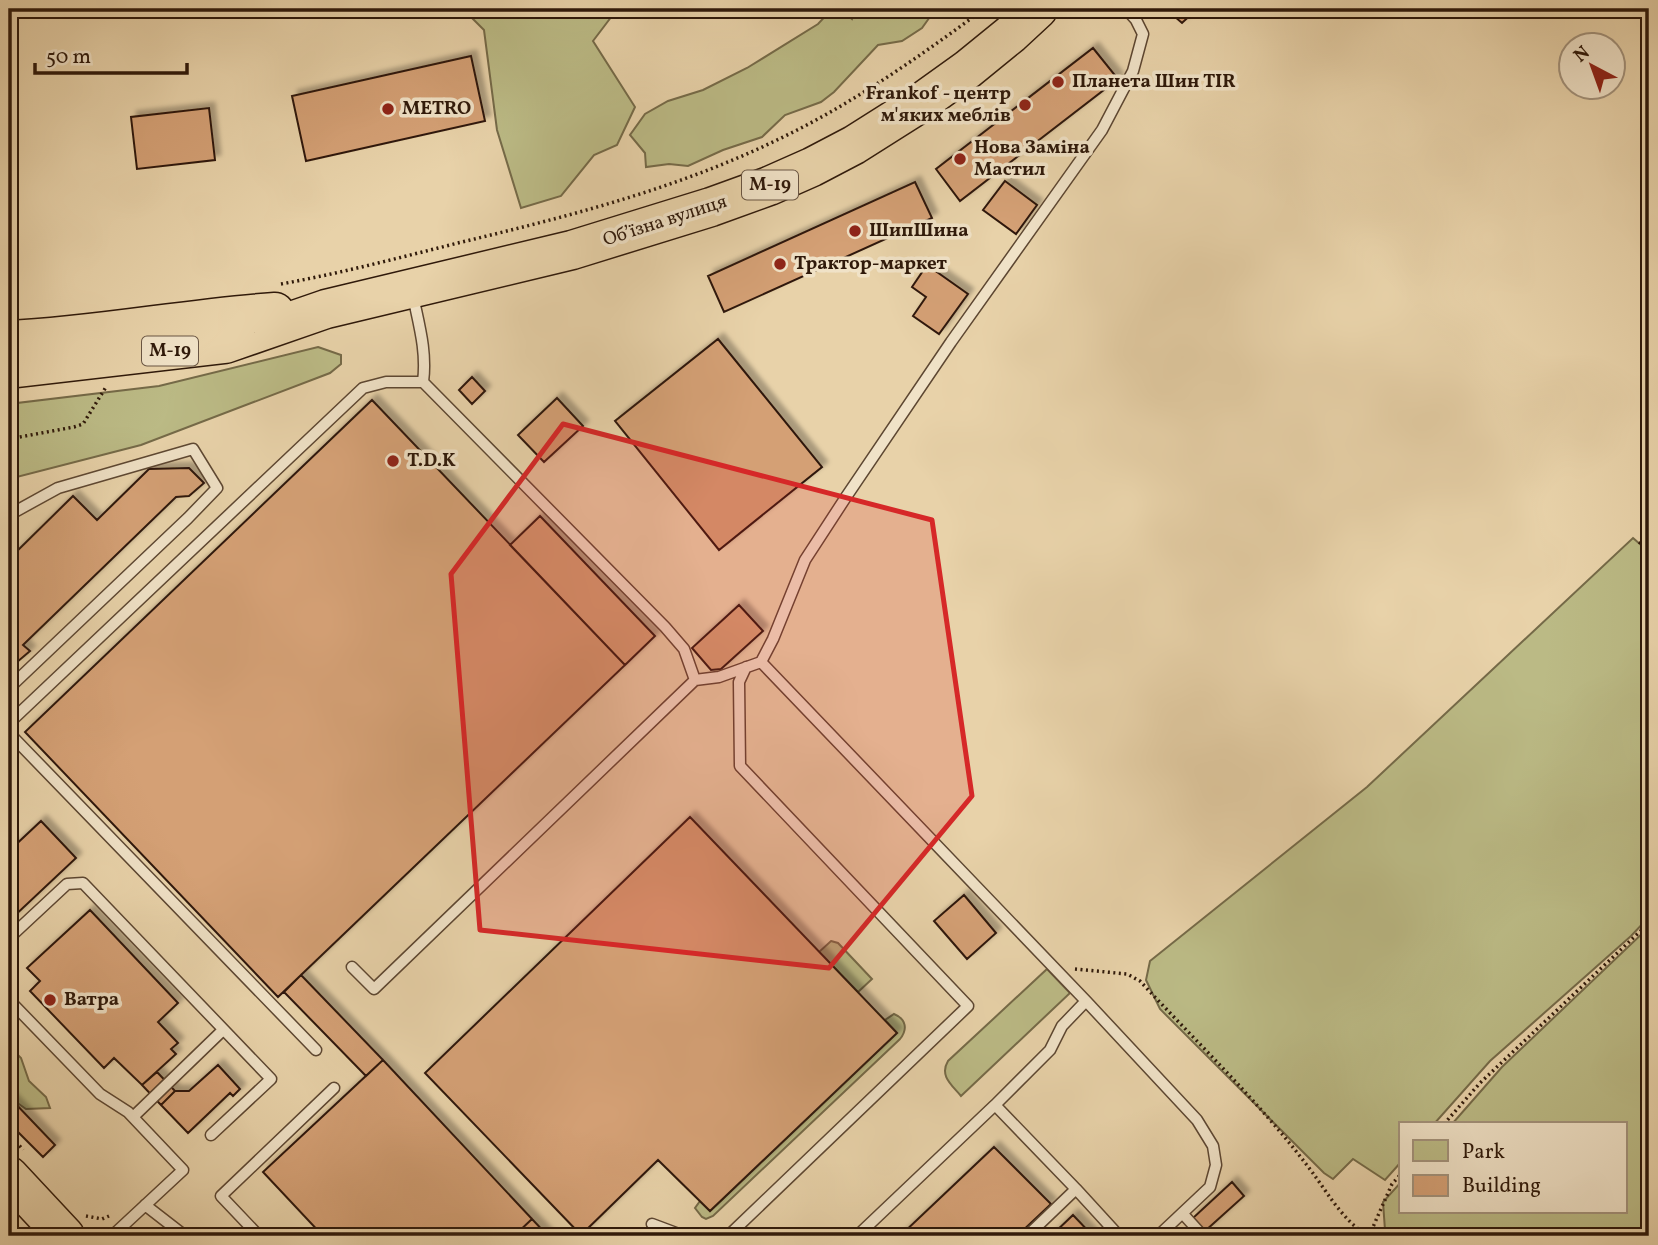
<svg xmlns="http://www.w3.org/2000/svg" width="1658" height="1245" font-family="Vollkorn,serif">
  <defs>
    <filter id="shadow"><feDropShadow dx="5.5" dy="-5.5" stdDeviation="2" flood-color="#0004"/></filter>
  </defs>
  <rect width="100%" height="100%" fill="#e8d2a9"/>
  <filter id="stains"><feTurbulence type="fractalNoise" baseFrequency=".00286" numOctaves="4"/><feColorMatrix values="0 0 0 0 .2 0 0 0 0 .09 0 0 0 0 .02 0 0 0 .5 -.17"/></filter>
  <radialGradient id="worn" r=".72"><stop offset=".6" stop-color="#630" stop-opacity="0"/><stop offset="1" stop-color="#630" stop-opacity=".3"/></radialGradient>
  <path fill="#bbba85" stroke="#756a48" stroke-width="2" d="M 477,9 L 624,9 L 615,12 L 593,41 L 635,107 L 617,145 L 594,155 L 561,196 L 521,208 L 497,130 L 484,30 L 472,18 Z
    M 832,9 L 840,9 L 852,19 L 856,9 L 948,9 L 932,14 L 922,28 L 902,41 L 878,45 L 834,92 L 821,102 L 785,115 L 762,137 L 723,150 L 688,166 L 669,164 L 646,167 L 645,153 L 630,135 L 645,114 L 668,101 L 703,90 L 747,68 L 818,24 Z
    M 318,347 L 341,355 L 341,364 L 330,373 L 141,445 L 9,479 L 9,404 L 159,386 Z
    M 1633,538 L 1649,552 L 1649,917 L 1631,936 L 1490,1061 L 1434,1124 L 1401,1124 L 1401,1162 L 1385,1180 L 1353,1159 L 1333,1179 L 1324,1173 L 1160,1009 L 1146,980 L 1150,961 L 1367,787 Z
    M 1649,927 L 1649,1236 L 1391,1236 L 1385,1230 L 1383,1202 L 1401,1182 L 1401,1212 L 1625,1212 L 1625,1124 L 1452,1124 L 1502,1067 Z
    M 831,941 L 838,943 L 872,979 L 858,992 L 819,952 Z
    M 1047,969 L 1070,993 L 961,1096 C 952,1085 939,1076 948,1061 Z
    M 894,1014 C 906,1019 908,1029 900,1039 L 713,1216 L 706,1219 L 702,1217 L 695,1208 L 700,1201 L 710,1211 L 897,1033 L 885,1020 Z
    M 9,1046 L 21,1058 L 29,1081 L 46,1097 L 50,1108 L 26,1109 L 9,1097 Z"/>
  <path fill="#d4a075" stroke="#2f190a" stroke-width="2" filter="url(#shadow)" d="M 1166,9 L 1197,9 L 1182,23 Z
    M 1093,48 L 1118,79 L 960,201 L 936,169 Z
    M 471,56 L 485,121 L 306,161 L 292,96 Z
    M 209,108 L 215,160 L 137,169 L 131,117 Z
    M 1005,181 L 1037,205 L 1016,234 L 983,210 Z
    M 915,182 L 932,218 L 724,312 L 708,276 Z
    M 927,265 L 968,294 L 939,334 L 913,316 L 926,297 L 912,287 Z
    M 718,339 L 822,467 L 719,550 L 615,421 Z
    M 472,377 L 485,391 L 472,404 L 459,390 Z
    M 557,398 L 583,426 L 544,462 L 518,435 Z
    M 372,400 L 625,665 L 278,997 L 25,732 Z
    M 189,468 L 204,483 L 189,496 L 176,497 L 23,645 L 30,651 L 16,663 L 11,658 L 9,661 L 9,559 L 73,496 L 97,520 L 149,469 Z
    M 540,516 L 655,636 L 625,665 L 510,545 Z
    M 739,605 L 763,631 L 721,669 L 711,670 L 692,648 Z
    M 690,817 L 897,1033 L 710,1211 L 658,1160 L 581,1235 L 425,1073 Z
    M 41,821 L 76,858 L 9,921 L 9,851 Z
    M 964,895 L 996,933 L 967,959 L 934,921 Z
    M 90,910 L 178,1003 L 158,1022 L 178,1043 L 171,1049 L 176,1054 L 142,1085 L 114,1058 L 104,1068 L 30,991 L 40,981 L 27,968 Z
    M 301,975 L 383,1060 L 366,1076 L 284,992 Z
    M 383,1060 L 532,1219 L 514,1236 L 323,1236 L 263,1172 Z
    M 218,1065 L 240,1089 L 233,1096 L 230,1093 L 188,1133 L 161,1105 L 175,1091 L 189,1091 Z
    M 157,1072 L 175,1091 L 161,1105 L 142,1085 Z
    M 11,1099 L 55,1145 L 43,1157 L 15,1129 L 15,1119 L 9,1113 L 9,1101 Z
    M 994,1147 L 1051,1204 L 1017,1236 L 900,1236 Z
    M 1232,1182 L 1244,1196 L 1205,1231 L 1193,1218 Z
    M 1073,1215 L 1093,1236 L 1051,1236 Z
    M 532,1219 L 548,1236 L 514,1236 Z"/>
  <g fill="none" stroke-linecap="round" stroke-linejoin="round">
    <defs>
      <path id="lane" d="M 413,296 C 419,325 427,352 423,382 L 665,627 L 684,649 L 695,680
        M 9,515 L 58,488 L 193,449 L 217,488 L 188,518 L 9,688
        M 761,662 L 1086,1001 L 1197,1120 L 1213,1146 L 1216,1165 L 1210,1187 L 1158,1236
        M 9,723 L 363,388 L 386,382 L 423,382
        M 9,733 L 316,1050
        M 9,938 L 67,884 L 83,883 L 271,1079 L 211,1135
        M 352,967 L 374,989 L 695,680 L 719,677 L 761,662 L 773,639 L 805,560 L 846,497 L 951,342 L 1102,130 L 1133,71 L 1143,34 L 1136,20 L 1126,9
        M 9,1000 L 100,1094 L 128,1112 L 183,1170 L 112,1236
        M 995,1105 L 1076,1189
        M 133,1117 L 223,1030
        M 145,1205 L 185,1236
        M 1183,1214 L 1203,1236
        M 652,1224 L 684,1236
        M 259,1236 L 221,1196 L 334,1088
        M 728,1236 L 968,1006 L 740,766 L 739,682 L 746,667
        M 857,1236 L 995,1105 L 1050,1050 L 1062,1026 L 1086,1001
        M 1027,1236 L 1076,1189 L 1119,1236"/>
      <path id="highway" d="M 9,340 C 98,336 186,318 275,312
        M 9,369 L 225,344 L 326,309 L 572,250 L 711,207 L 769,186 L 812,167 L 854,145 L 922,102 L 968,69 L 1011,34 L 1038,9
        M 9,1176 L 65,1236"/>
    </defs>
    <use href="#lane" stroke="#5d4732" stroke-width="13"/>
    <use href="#highway" stroke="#2f190a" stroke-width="41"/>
    <path stroke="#2f190a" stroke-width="3.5" stroke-dasharray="2 3.5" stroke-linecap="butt" d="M 281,284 C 342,273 402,257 462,242 C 570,216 679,188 779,139 C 852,104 919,57 984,9
      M 9,439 L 74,427 L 83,424 L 106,387
      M 1639,542 L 1649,550
      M 1075,969 L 1127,974 L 1140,981 C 1199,1045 1263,1105 1315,1176 C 1328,1194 1351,1232 1373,1236
      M 9,1122 L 15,1123
      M 1444,1124 L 1480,1083 L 1649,923
      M 9,1133 L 23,1150
      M 86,1216 L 102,1219 L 109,1216
      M 9,1230 L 14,1236
      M 1369,1236 L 1392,1184 L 1401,1174"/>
    <use href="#lane" stroke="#f0e2c7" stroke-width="10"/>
    <use href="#highway" stroke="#e8d2a9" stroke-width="38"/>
  </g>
  <path fill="#d62828" fill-opacity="0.2" stroke="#d62828" stroke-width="5" stroke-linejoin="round" d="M 563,424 L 932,520 L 972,796 L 829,968 L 480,930 L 451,574 Z"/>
  <g fill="#8f2418" stroke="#f0e2c7" stroke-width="2.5">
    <circle cx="1058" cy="82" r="7"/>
    <circle cx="1025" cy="105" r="7"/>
    <circle cx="388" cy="109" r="7"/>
    <circle cx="960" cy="159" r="7"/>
    <circle cx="855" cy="231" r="7"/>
    <circle cx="780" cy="264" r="7"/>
    <circle cx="393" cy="461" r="7"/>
    <circle cx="50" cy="1000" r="7"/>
  </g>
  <g text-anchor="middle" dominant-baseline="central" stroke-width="7" stroke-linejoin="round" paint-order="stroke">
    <g fill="#f0e2c7" stroke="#695543" stroke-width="2">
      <rect x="742" y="170.5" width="56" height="29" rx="5"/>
      <rect x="142" y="336.5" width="56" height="29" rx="5"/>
    </g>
    <g font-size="18" font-weight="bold" fill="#2f190a">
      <text x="770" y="185">М-19</text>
      <text x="170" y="351">М-19</text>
    </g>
    <g font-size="19" font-weight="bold" fill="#2f190a" stroke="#f0e2c7" text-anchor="start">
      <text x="1072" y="82">Планета Шин TIR</text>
      <text x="1011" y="94" text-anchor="end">Frankof - центр<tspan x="1011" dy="22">м'яких меблів</tspan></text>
      <text x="402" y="109">METRO</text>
      <text x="974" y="148">Нова Заміна<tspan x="974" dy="22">Мастил</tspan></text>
      <text x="869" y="231">ШипШина</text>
      <text x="794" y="264">Трактор-маркет</text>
      <text x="407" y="461">T.D.K</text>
      <text x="64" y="1000">Ватра</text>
    </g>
    <g font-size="19" fill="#2f190a" stroke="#f0e2c7">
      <text transform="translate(665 221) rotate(-18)">Обʼїзна вулиця</text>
    </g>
  </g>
  <rect width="1658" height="1245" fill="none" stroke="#e8d2a9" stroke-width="35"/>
  <rect x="10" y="10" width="1637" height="1224" fill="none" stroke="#2f190a" stroke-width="3.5"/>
  <rect x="18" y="18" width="1623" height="1210" fill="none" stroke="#2f190a" stroke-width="2"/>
  <rect x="1399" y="1122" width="228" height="91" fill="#f0e2c7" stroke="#a3927b" stroke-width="2"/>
  <rect x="1413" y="1140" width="35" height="21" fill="#bbba85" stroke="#a3927b" stroke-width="2"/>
  <text x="1462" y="1158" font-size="21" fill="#2f190a">Park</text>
  <rect x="1413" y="1175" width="35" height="21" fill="#d4a075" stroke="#a3927b" stroke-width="2"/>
  <text x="1462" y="1192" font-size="21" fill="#2f190a">Building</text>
  <g transform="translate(1592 66) rotate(319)"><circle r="33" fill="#f0e2c7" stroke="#a3927b" stroke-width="2"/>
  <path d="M0-5L12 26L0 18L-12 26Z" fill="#8f2418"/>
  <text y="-10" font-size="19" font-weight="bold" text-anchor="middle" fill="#2f190a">N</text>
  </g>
  <path d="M35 63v10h152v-10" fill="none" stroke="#2f190a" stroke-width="3.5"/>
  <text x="46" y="63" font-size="21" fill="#2f190a" stroke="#f0e2c7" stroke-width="5" paint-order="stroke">50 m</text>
  <rect width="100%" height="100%" filter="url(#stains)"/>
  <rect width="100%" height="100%" fill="url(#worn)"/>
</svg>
